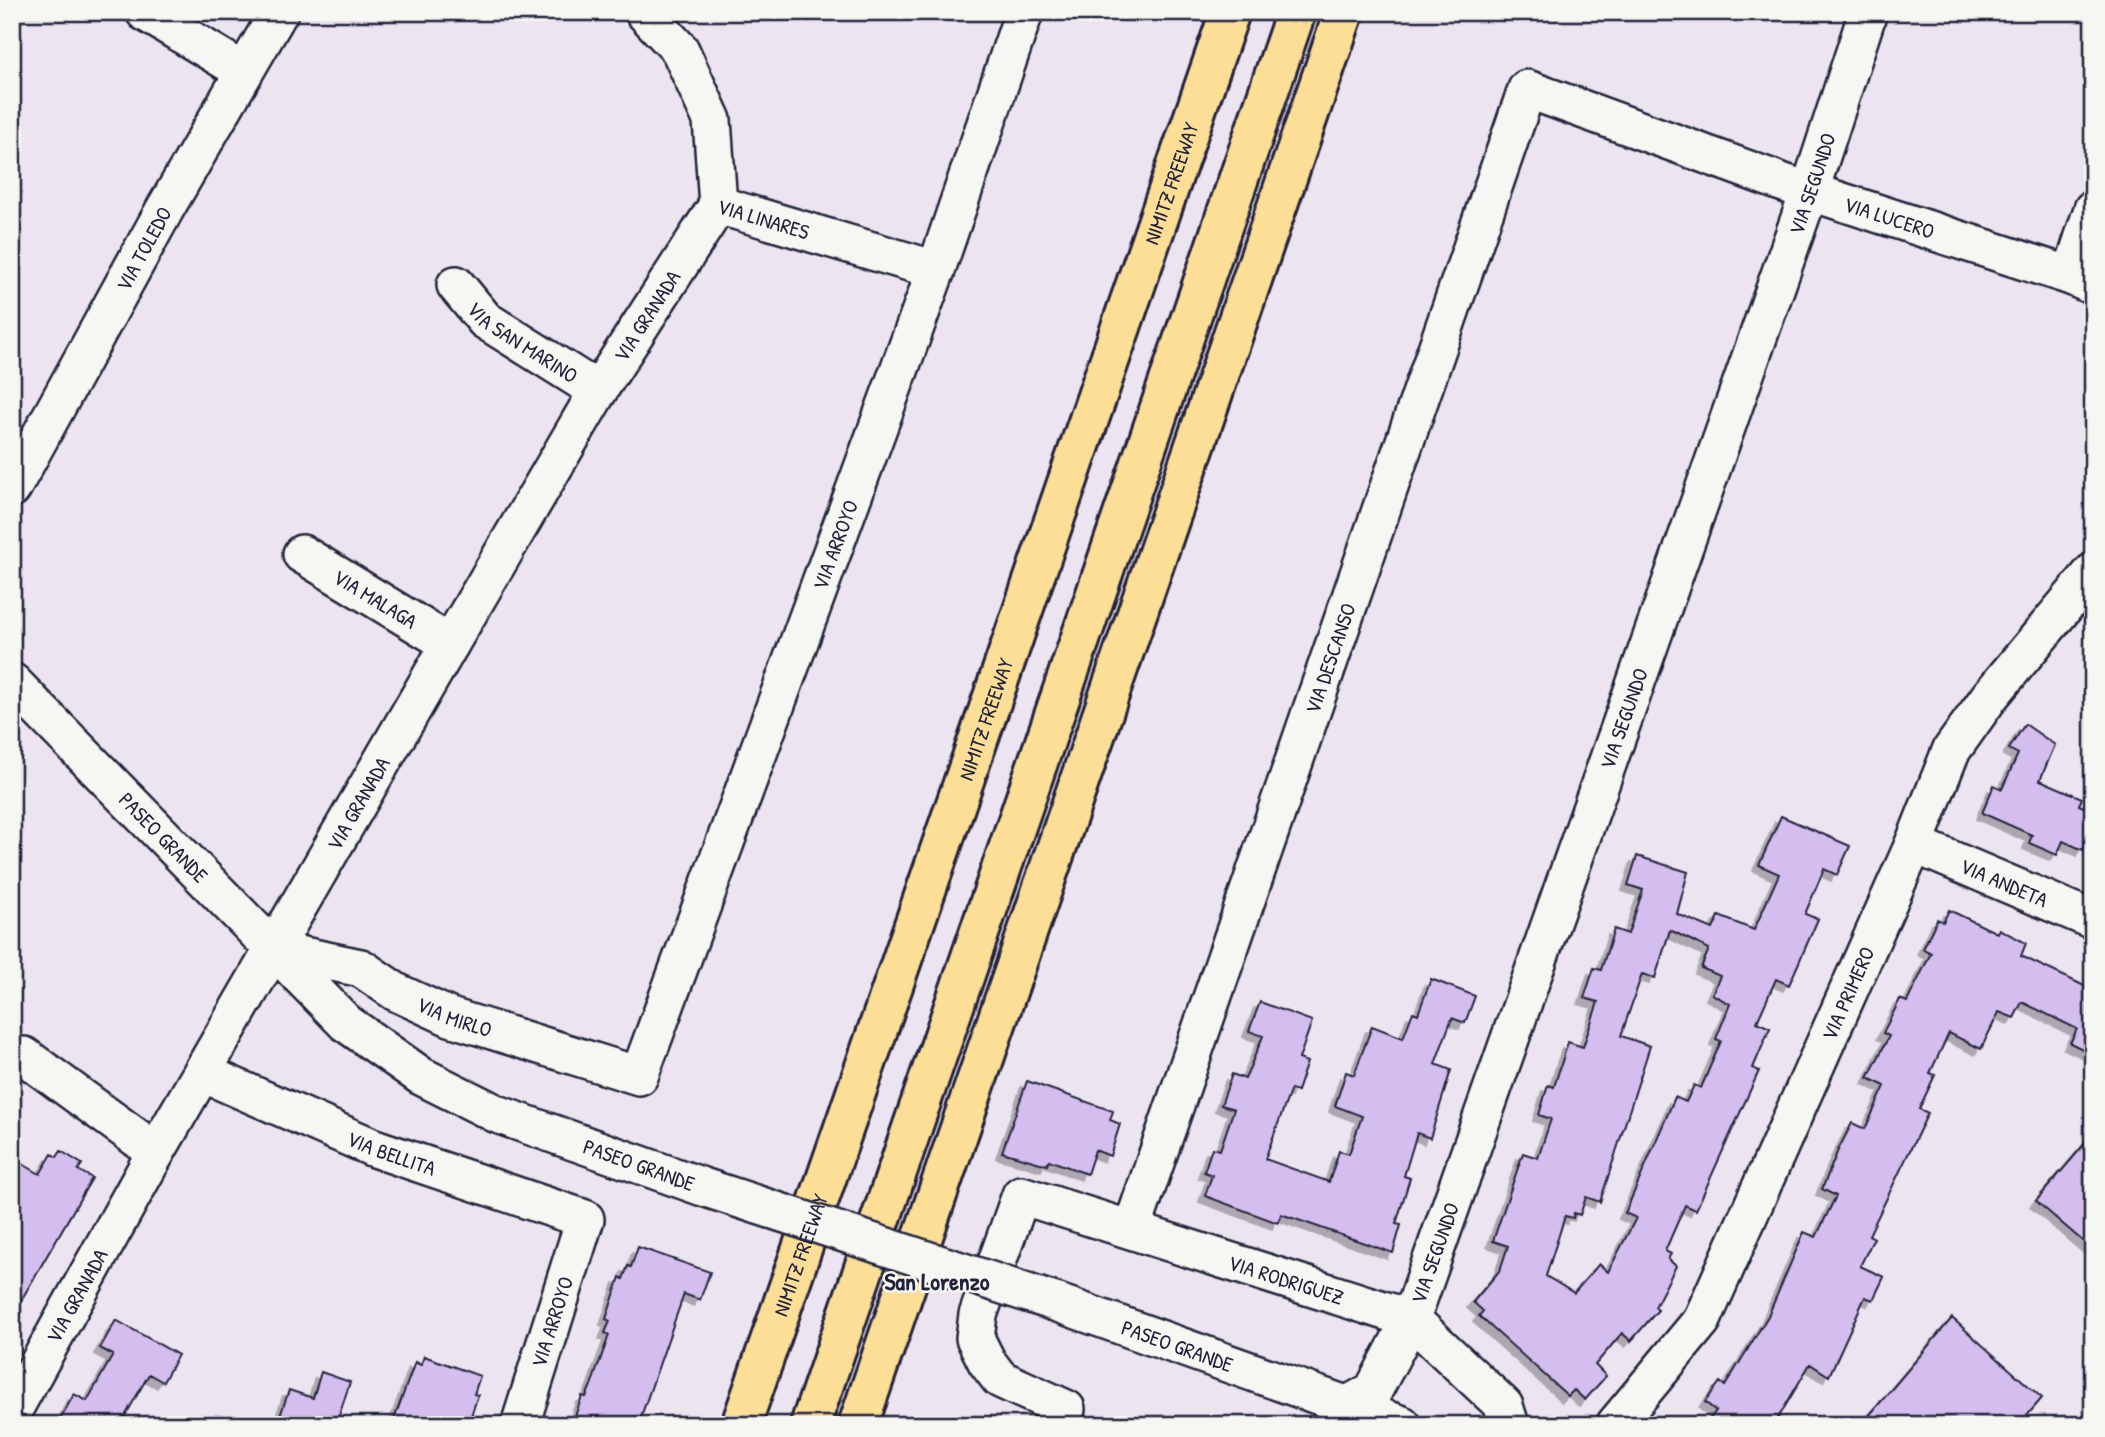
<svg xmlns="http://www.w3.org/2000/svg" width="2105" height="1437" font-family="'Patrick Hand',sans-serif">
  <defs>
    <filter id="shadow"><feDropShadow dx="-6" dy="6" stdDeviation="0" flood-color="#0004"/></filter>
  </defs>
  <rect width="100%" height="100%" fill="#ece5f1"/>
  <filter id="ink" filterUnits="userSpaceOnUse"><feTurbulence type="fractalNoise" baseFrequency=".0143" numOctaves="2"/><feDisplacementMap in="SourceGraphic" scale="14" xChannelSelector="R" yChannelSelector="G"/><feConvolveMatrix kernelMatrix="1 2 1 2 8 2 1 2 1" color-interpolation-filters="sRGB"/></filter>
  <g filter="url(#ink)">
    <path fill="#d4beef" stroke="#22223b" stroke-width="2" fill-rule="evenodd" filter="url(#shadow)" d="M 2025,724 L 2055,745 L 2040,780 L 2082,798 L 2079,805 L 2093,811 L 2093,828 L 2083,850 L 2063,841 L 2057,855 L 2029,843 L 2032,835 L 1982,813 L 1994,785 L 2002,789 L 2018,754 L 2009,749 Z
      M 1781,816 L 1850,846 L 1837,875 L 1824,869 L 1805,914 L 1818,919 L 1789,985 L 1776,979 L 1757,1022 L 1770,1028 L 1753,1068 L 1759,1071 L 1696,1210 L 1685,1205 L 1665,1251 L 1671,1254 L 1668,1259 L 1676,1266 L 1655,1307 L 1658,1310 L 1631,1341 L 1622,1333 L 1595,1365 L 1606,1376 L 1585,1400 L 1574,1390 L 1568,1396 L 1479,1316 L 1483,1311 L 1473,1302 L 1500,1270 L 1508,1246 L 1493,1241 L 1523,1153 L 1538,1158 L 1551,1119 L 1539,1115 L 1548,1085 L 1554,1087 L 1568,1042 L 1583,1047 L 1598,1002 L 1584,998 L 1594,968 L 1601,970 L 1614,929 L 1628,934 L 1643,890 L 1628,885 L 1637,856 L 1688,872 L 1677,914 L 1713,929 L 1719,916 L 1754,930 L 1779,874 L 1759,865 ZM 1670,930 L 1709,949 L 1701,968 L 1720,976 L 1712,994 L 1730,1004 L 1716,1039 L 1721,1041 L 1701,1088 L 1694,1085 L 1686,1102 L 1675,1097 L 1625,1213 L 1636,1218 L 1608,1272 L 1599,1264 L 1574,1293 L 1546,1276 L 1565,1216 L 1573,1218 L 1574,1213 L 1580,1215 L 1586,1197 L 1600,1202 L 1650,1046 L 1621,1036 L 1642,974 L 1655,978 Z
      M 1949,910 L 1997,933 L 1999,929 L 2026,943 L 2021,956 L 2093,990 L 2093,1054 L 2070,1043 L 2077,1029 L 2022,1002 L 2014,1018 L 1999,1012 L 1981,1049 L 1949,1033 L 1930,1073 L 1935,1075 L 1919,1109 L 1928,1113 L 1869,1235 L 1874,1238 L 1860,1266 L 1884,1277 L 1873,1300 L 1865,1297 L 1829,1376 L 1810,1364 L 1774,1425 L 1705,1425 L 1716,1411 L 1705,1402 L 1720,1382 L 1725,1386 L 1768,1316 L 1804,1232 L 1816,1237 L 1836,1196 L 1822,1189 L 1838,1150 L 1852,1123 L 1865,1129 L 1885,1086 L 1868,1078 L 1889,1036 L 1883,1033 L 1900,999 L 1907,1002 L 1931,953 L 1923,949 L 1937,919 L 1943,922 Z
      M 1431,979 L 1475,996 L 1465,1023 L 1452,1018 L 1435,1064 L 1451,1070 L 1430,1138 L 1417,1133 L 1404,1176 L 1410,1178 L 1396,1224 L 1401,1225 L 1393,1253 L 1281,1214 L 1278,1223 L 1205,1196 L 1212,1175 L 1204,1172 L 1212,1148 L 1220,1150 L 1234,1109 L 1221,1105 L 1232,1074 L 1245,1079 L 1263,1036 L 1249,1031 L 1260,1002 L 1312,1021 L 1299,1059 L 1307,1062 L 1297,1091 L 1291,1089 L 1265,1159 L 1329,1182 L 1339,1151 L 1349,1154 L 1362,1116 L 1335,1106 L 1346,1072 L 1354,1075 L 1372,1026 L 1403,1038 L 1413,1012 L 1418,1014 Z
      M 1027,1081 L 1113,1111 L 1110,1120 L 1120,1124 L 1110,1156 L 1095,1150 L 1087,1174 L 1049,1160 L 1047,1165 L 1002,1152 Z
      M 2093,1134 L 2093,1250 L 2036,1201 Z
      M 61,1151 L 82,1164 L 78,1170 L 92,1178 L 12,1316 L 12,1158 L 40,1174 L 52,1154 L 57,1157 Z
      M 638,1247 L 710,1272 L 700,1300 L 684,1294 L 638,1425 L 572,1425 L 582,1396 L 586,1397 L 592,1383 L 609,1335 L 605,1333 L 610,1321 L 606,1319 L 620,1277 L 623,1279 L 628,1266 L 631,1267 Z
      M 1952,1318 L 2042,1398 L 2019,1425 L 1861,1425 Z
      M 116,1320 L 178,1355 L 163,1382 L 149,1374 L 120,1425 L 57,1425 L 74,1394 L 87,1401 L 113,1355 L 100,1348 Z
      M 424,1356 L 480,1376 L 474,1394 L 478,1395 L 468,1425 L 392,1425 L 415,1362 L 421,1365 Z
      M 321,1372 L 350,1382 L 336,1425 L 277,1425 L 289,1390 L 313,1398 Z"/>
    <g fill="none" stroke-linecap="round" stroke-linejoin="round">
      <defs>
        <g id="minor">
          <path d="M 145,12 L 243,71"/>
          <path id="s1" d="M 644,12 L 680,50 L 712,120 L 718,205 L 936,270"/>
          <path d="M 2071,276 L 2093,209"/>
          <path id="s2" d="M 456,285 L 485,320 L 598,391"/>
          <path id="s3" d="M 12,488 L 165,209 L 279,12"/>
          <path id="s4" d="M 302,554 L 450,644"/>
          <path id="s5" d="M 12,682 L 346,1023 L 421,1076 L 497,1114 L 703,1187"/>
          <path id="s6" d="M 1914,844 L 2093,920"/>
          <path id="s7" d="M 275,950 L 361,968 L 396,992 L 450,1017 L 639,1076 L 936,270 L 1024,12"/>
          <path d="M 24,1056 L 156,1152"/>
          <path id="s8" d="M 203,1073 L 374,1148 L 585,1219 L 520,1425"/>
          <path id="s9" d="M 1132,1229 L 1527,89 L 1784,183 L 2071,276 L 2093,286"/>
          <path id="s10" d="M 1055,1302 L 1402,1425"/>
          <path id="s11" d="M 1348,1405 L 1373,1391 L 1411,1319 L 1810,190 L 1868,12"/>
          <path id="s12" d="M 12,1412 L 156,1152 L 450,644 L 598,391 L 718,205"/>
          <path id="s13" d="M 1059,1425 L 1066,1409 L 1000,1379 L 987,1362 L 975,1338 L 978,1315 L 1021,1195 L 1411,1319 L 1504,1406 L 1510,1425"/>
          <path id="s14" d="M 1615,1425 L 1702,1320 L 1914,844 L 1951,751 L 1990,696 L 2093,572"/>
        </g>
        <g id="highway">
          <path id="s15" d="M 741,1425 L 1230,12"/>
          <path d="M 810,1425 L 1296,12"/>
          <path d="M 858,1425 L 1344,12"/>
        </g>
      </defs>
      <use href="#minor" stroke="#22223b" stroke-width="42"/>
      <use href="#highway" stroke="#22223b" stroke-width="44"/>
      <use href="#minor" stroke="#f6f6f2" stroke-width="37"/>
      <use href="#highway" stroke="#fcde96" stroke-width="38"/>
      <defs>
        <path id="minor-bridge" d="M 703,1187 L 1055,1302"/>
      </defs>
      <use href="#minor-bridge" stroke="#22223b" stroke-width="42" stroke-linecap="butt"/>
      <use href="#minor-bridge" stroke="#f6f6f2" stroke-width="37"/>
    </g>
  </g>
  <g text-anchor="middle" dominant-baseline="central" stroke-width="5" stroke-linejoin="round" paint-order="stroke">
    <g font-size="21" fill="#22223b" stroke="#f6f6f2">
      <text stroke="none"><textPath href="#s15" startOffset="1314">NIMITZ FREEWAY</textPath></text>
      <text stroke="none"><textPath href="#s11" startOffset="1314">VIA SEGUNDO</textPath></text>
      <text stroke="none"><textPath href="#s1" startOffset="262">VIA LINARES</textPath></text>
      <text stroke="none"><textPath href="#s9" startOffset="1591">VIA LUCERO</textPath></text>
      <text stroke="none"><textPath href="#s3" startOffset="273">VIA TOLEDO</textPath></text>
      <text stroke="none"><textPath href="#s12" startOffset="1267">VIA GRANADA</textPath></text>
      <text stroke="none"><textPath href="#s2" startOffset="89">VIA SAN MARINO</textPath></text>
      <text stroke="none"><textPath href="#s7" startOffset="954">VIA ARROYO</textPath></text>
      <text stroke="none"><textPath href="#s4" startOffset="86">VIA MALAGA</textPath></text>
      <text stroke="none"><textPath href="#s9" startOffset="604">VIA DESCANSO</textPath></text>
      <text stroke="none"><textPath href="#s11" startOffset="747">VIA SEGUNDO</textPath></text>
      <text stroke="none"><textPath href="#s15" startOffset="747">NIMITZ FREEWAY</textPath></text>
      <text stroke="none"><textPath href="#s12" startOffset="700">VIA GRANADA</textPath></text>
      <text stroke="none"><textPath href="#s5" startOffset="217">PASEO GRANDE</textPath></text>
      <text stroke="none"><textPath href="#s6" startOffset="98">VIA ANDETA</textPath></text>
      <text stroke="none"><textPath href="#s14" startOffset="494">VIA PRIMERO</textPath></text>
      <text stroke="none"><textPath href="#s7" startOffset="194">VIA MIRLO</textPath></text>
      <text stroke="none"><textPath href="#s8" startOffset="205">VIA BELLITA</textPath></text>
      <text stroke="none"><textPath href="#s5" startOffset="805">PASEO GRANDE</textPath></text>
      <text stroke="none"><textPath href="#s11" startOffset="180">VIA SEGUNDO</textPath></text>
      <text stroke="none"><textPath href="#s15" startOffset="180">NIMITZ FREEWAY</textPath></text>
      <text stroke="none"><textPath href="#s13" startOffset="567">VIA RODRIGUEZ</textPath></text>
      <text stroke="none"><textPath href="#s12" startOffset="133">VIA GRANADA</textPath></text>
      <text transform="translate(552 1322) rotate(-72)">VIA ARROYO</text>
      <text stroke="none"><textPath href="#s10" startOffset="130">PASEO GRANDE</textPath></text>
    </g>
    <g font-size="24" font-weight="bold" fill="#22223b" stroke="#f6f6f2">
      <text x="937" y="1281">San Lorenzo</text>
    </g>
  </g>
  <rect width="2105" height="1437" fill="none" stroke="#f6f6f2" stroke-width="42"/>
  <rect x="21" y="21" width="2063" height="1395" fill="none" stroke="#22223b" stroke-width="2.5" filter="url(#ink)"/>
</svg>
